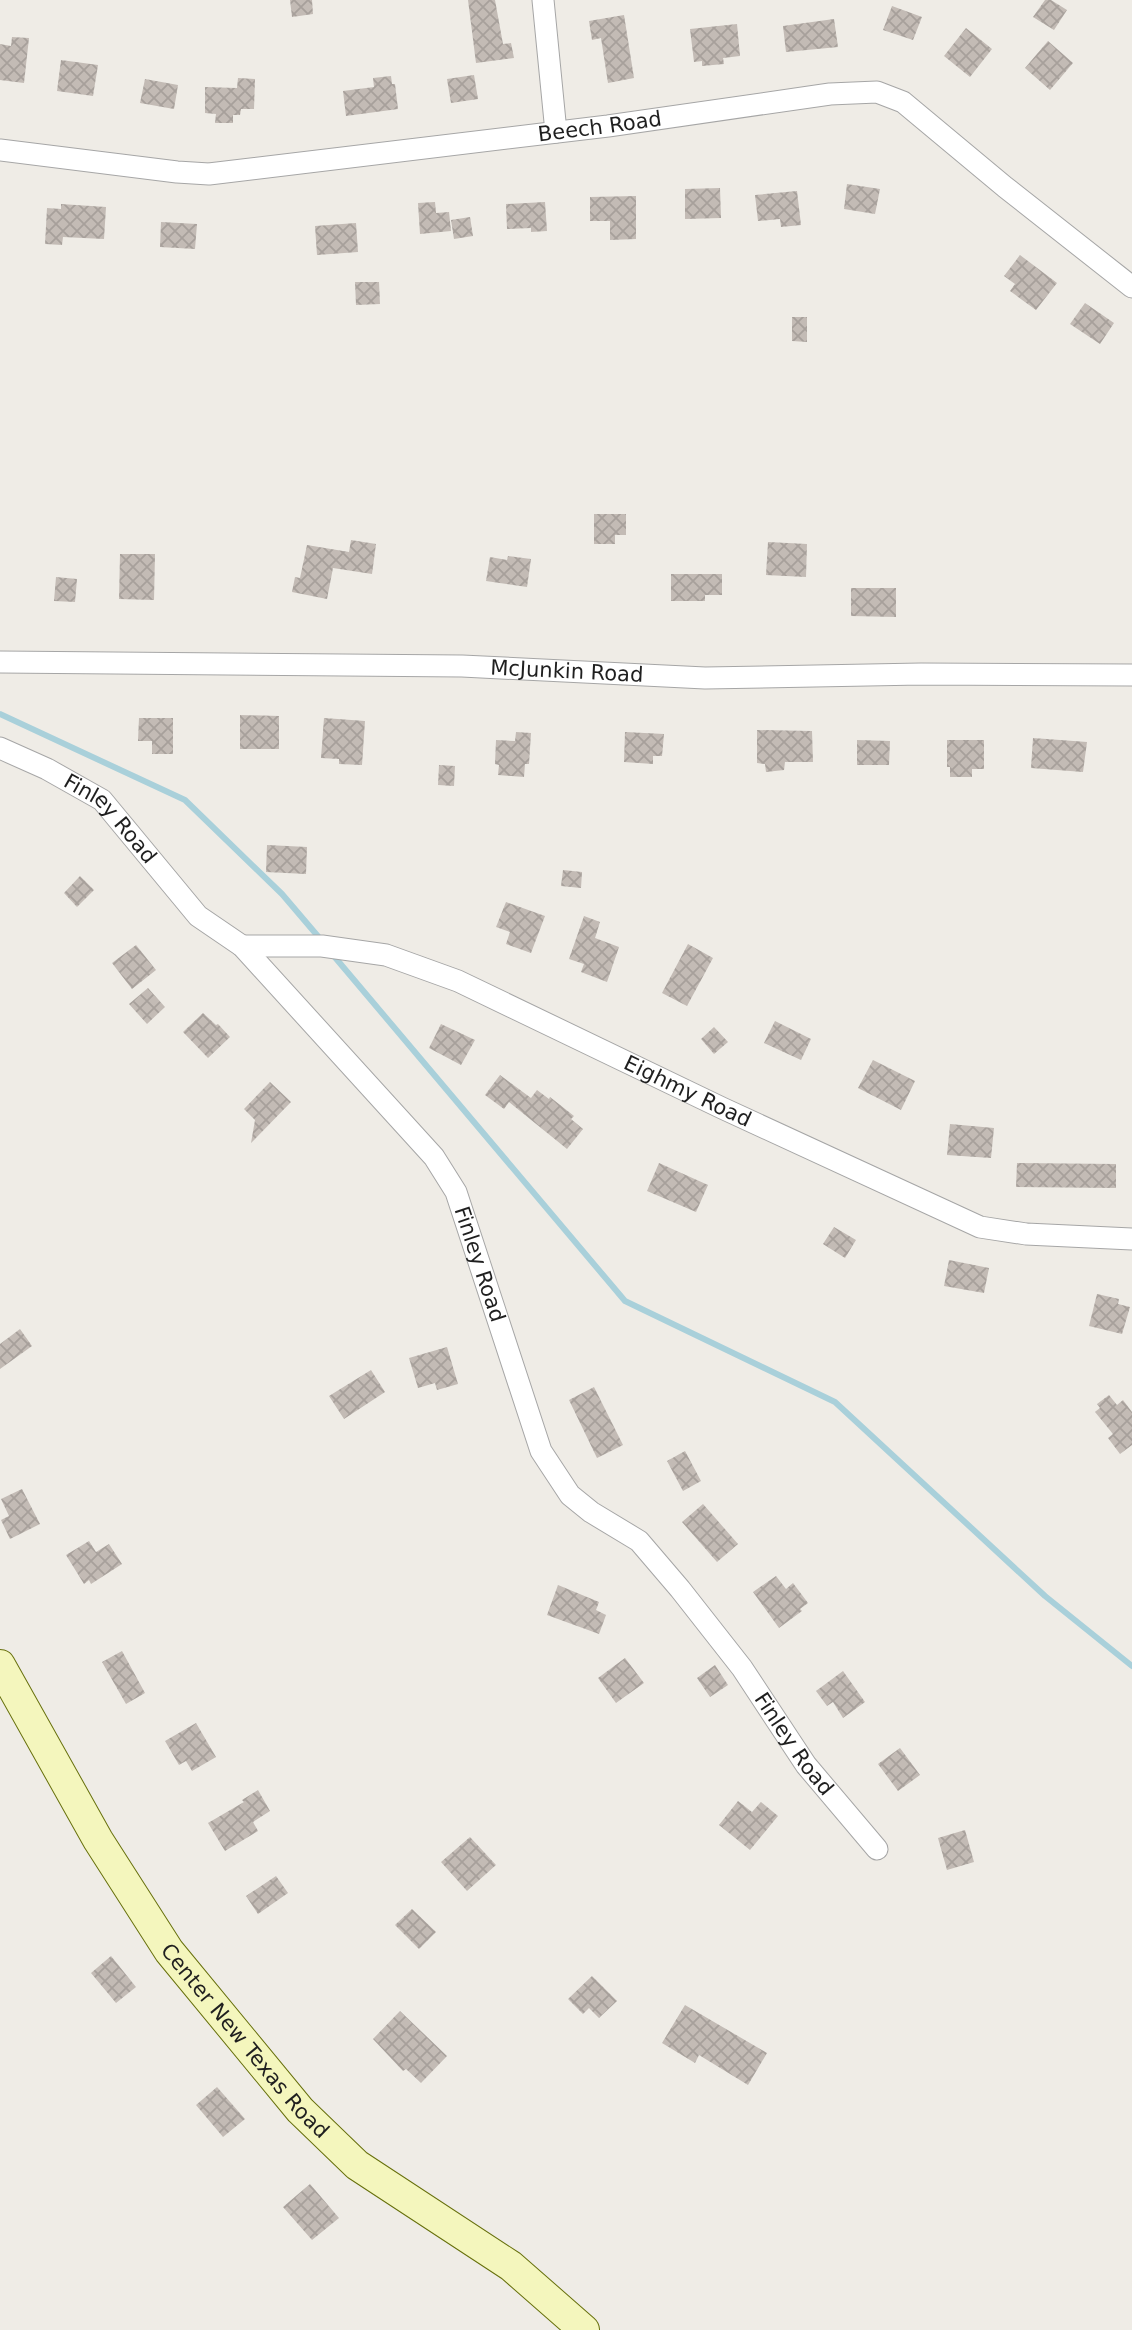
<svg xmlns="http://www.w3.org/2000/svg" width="1132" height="2330" font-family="'DejaVu Sans',sans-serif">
  <defs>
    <pattern id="building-cross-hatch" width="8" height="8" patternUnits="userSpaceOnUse" patternTransform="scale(1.75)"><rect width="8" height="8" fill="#c3bbb5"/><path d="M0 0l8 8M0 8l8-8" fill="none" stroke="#a7a09b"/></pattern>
  </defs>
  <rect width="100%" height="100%" fill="#efece6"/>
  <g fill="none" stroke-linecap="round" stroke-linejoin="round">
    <path stroke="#a9d0da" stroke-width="6" d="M 0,714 L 185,800 L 282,894 L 322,941
      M 333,955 L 625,1301 L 835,1402 L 1045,1596 L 1132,1666"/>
  </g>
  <path fill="url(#building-cross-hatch)" d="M 290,0 L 312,0 L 313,14 L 292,17 Z
    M 468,0 L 495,0 L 503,44 L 511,43 L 514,58 L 476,63 Z
    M 1045,0 L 1051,0 L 1067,10 L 1054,30 L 1033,17 Z
    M 892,6 L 922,17 L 913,40 L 883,30 Z
    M 624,15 L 634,78 L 608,83 L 601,38 L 592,40 L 589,21 Z
    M 834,19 L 838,47 L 786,52 L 783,26 Z
    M 737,24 L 740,56 L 723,58 L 724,64 L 702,66 L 702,61 L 694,62 L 690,29 Z
    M 966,28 L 992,49 L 970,77 L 944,56 Z
    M 12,37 L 29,38 L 24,83 L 0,80 L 0,44 L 11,46 Z
    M 1048,41 L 1073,63 L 1050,90 L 1025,68 Z
    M 61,60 L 98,65 L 93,96 L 57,91 Z
    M 474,75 L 478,99 L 451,103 L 447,79 Z
    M 391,76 L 392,84 L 395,84 L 398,109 L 346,116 L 343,91 L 374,87 L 373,78 Z
    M 238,78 L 255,79 L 254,109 L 241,109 L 240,115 L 233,115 L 233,123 L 215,123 L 216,114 L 205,113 L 205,87 L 237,88 Z
    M 145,79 L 178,85 L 174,109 L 140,103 Z
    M 847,184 L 880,189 L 875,214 L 844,209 Z
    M 720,188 L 721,218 L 685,219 L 685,189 Z
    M 797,191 L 801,225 L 781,227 L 780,219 L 758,221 L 755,195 Z
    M 636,196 L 636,239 L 610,240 L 610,221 L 590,221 L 590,197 Z
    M 435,202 L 436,213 L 449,212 L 451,231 L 420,234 L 418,203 Z
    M 545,202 L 547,231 L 531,232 L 531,228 L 507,229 L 506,204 Z
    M 61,204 L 106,207 L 104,239 L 63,237 L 62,245 L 45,244 L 47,208 L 61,209 Z
    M 470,217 L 473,236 L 454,239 L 451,220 Z
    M 161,222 L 197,224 L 195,249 L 160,247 Z
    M 356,223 L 358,252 L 317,255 L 315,226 Z
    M 1020,255 L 1057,283 L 1036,310 L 1010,291 L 1015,284 L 1004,276 Z
    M 355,282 L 379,282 L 380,304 L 356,305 Z
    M 1085,303 L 1114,323 L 1100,344 L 1070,324 Z
    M 792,317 L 807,317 L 807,342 L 792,341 Z
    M 594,514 L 626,514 L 626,535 L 615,535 L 615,544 L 594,544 Z
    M 351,540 L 376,544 L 372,574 L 333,568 L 327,599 L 292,592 L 295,577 L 300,578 L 307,545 L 349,552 Z
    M 768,542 L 807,544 L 806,577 L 766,575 Z
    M 120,554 L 155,554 L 154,600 L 119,599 Z
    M 508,556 L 531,559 L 527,587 L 486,581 L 490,557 L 507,560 Z
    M 671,574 L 722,574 L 722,595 L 705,595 L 705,601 L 671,601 Z
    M 56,577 L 77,579 L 75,602 L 54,601 Z
    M 851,588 L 896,588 L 896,617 L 851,616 Z
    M 240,715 L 279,716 L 279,749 L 240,749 Z
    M 139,718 L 173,718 L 173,754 L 152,754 L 152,741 L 138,741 Z
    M 324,718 L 365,721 L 362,765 L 339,764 L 339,759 L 321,758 Z
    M 757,730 L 812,731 L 813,762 L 785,762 L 784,770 L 766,772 L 765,764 L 757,763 Z
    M 516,732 L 531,733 L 529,764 L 525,764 L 524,777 L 498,775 L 499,765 L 495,764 L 496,740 L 515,741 Z
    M 625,732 L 664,734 L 662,756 L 653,756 L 653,764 L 624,762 Z
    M 1033,738 L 1087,742 L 1083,772 L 1031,768 Z
    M 857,740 L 890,741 L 889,765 L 857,765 Z
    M 947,740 L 984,740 L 984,769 L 972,769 L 972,777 L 950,777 L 950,767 L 947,767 Z
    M 439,765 L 455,766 L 454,786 L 438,785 Z
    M 267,845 L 307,847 L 306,874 L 266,872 Z
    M 563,870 L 582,872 L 581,888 L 561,886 Z
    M 80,876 L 94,890 L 77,907 L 64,893 Z
    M 506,902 L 545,916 L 531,953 L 506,944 L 510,932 L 496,927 Z
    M 584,916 L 600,922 L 595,938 L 619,947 L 607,982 L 581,972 L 584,964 L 569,959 Z
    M 688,944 L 713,958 L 687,1006 L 662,993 Z
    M 136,945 L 156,970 L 132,989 L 112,963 Z
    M 148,988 L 165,1007 L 147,1024 L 129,1004 Z
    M 203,1013 L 216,1025 L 218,1024 L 230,1037 L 208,1058 L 183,1032 Z
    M 775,1021 L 811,1039 L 801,1060 L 764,1043 Z
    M 441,1024 L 475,1040 L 461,1065 L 429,1048 Z
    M 714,1027 L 728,1042 L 714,1054 L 701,1039 Z
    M 873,1060 L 915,1081 L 901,1110 L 858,1088 Z
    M 500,1075 L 531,1098 L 537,1090 L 549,1099 L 550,1097 L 574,1116 L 571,1119 L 583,1129 L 567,1149 L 509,1102 L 504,1109 L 485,1095 Z
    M 270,1082 L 291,1102 L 251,1143 L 255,1120 L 244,1109 Z
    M 950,1124 L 994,1128 L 991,1158 L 947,1155 Z
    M 659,1163 L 708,1185 L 696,1212 L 647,1191 Z
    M 1017,1163 L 1116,1164 L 1116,1188 L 1016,1187 Z
    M 834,1227 L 856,1240 L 845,1258 L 823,1244 Z
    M 949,1260 L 989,1268 L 984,1293 L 944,1286 Z
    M 1097,1294 L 1119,1299 L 1118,1304 L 1130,1307 L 1122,1334 L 1089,1326 Z
    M 20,1329 L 32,1346 L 0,1369 L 0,1344 Z
    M 447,1347 L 458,1384 L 437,1390 L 435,1383 L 418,1388 L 409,1358 Z
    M 371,1370 L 385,1392 L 344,1419 L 329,1396 Z
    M 594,1387 L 623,1445 L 597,1458 L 569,1400 Z
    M 1109,1395 L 1117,1405 L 1123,1400 L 1132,1412 L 1132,1445 L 1120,1454 L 1108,1438 L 1113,1434 L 1095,1412 L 1100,1408 L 1097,1404 Z
    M 685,1451 L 701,1481 L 683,1491 L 667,1461 Z
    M 22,1489 L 40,1524 L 10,1539 L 1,1520 L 9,1516 L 1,1499 Z
    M 703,1504 L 738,1544 L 717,1562 L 682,1522 Z
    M 89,1541 L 96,1552 L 109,1544 L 122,1564 L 91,1584 L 89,1580 L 84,1584 L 66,1555 Z
    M 776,1576 L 786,1589 L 793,1583 L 808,1603 L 800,1609 L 802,1611 L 779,1628 L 753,1592 Z
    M 558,1585 L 599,1602 L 596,1610 L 606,1615 L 599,1634 L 547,1615 Z
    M 122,1651 L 145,1693 L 126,1704 L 102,1662 Z
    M 625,1658 L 644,1683 L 616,1703 L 598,1678 Z
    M 715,1665 L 728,1685 L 710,1697 L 697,1678 Z
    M 843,1671 L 865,1702 L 843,1718 L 833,1702 L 827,1706 L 816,1691 Z
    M 196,1723 L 216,1757 L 192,1771 L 186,1761 L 179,1765 L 165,1741 Z
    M 900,1748 L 920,1775 L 898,1791 L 878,1764 Z
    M 258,1790 L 270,1811 L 253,1822 L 258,1831 L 225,1851 L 208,1823 L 244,1802 L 242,1800 Z
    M 738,1801 L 752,1812 L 761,1802 L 778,1816 L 750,1850 L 719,1825 Z
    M 965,1830 L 974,1862 L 947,1870 L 938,1838 Z
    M 470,1837 L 496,1865 L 467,1891 L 441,1862 Z
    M 276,1876 L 288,1893 L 258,1914 L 246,1896 Z
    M 412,1909 L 436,1932 L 419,1949 L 395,1925 Z
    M 111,1956 L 136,1987 L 116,2003 L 91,1973 Z
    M 592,1976 L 617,2001 L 599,2018 L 589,2008 L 583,2014 L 568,1999 Z
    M 685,2005 L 767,2053 L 748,2085 L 699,2055 L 695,2063 L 662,2043 Z
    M 400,2011 L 447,2056 L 421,2083 L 406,2069 L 403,2071 L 373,2039 Z
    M 217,2087 L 245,2119 L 223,2137 L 196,2105 Z
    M 310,2184 L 339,2218 L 312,2240 L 283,2207 Z"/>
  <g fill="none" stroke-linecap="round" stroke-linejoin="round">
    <defs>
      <g id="street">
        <path d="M 543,0 L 556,132"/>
        <path id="s1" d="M 0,150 L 177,172 L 209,174 L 608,126 L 830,94 L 877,92 L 903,102 L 1005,187 L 1132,287"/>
        <path id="s2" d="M 0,662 L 462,666 L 705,678 L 921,674 L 1132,675"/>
        <path id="s3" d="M 0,748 L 47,769 L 102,800 L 198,916 L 242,946 L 434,1157 L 456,1192 L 541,1451 L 570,1495 L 591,1512 L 639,1541 L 680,1589 L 742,1668 L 806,1765 L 877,1849"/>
        <path id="s4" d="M 242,946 L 322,946 L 386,955 L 458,981 L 722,1108 L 980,1227 L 1026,1234 L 1132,1239"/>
      </g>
      <g id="secondary">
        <path id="s5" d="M 0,1665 L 98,1840 L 169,1951 L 300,2110 L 357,2165 L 511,2266 L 584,2330"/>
      </g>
    </defs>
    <use href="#street" stroke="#a6a6a6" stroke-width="23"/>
    <use href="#secondary" stroke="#67700c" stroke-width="32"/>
    <use href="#street" stroke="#fff" stroke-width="21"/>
    <use href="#secondary" stroke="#f4f6bd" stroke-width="30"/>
  </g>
  <g text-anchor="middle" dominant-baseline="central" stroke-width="6" stroke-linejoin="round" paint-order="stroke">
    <g font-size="21" fill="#1f1f1f" stroke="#fff">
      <text stroke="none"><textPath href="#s1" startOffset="604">Beech Road</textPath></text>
      <text stroke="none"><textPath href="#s2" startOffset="567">McJunkin Road</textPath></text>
      <text stroke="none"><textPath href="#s3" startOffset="133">Finley Road</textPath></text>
      <text stroke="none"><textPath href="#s4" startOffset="476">Eighmy Road</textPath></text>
      <text stroke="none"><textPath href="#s3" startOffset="721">Finley Road</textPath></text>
      <text stroke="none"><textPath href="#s3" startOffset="1309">Finley Road</textPath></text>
      <text stroke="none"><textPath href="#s5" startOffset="450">Center New Texas Road</textPath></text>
    </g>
  </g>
</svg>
